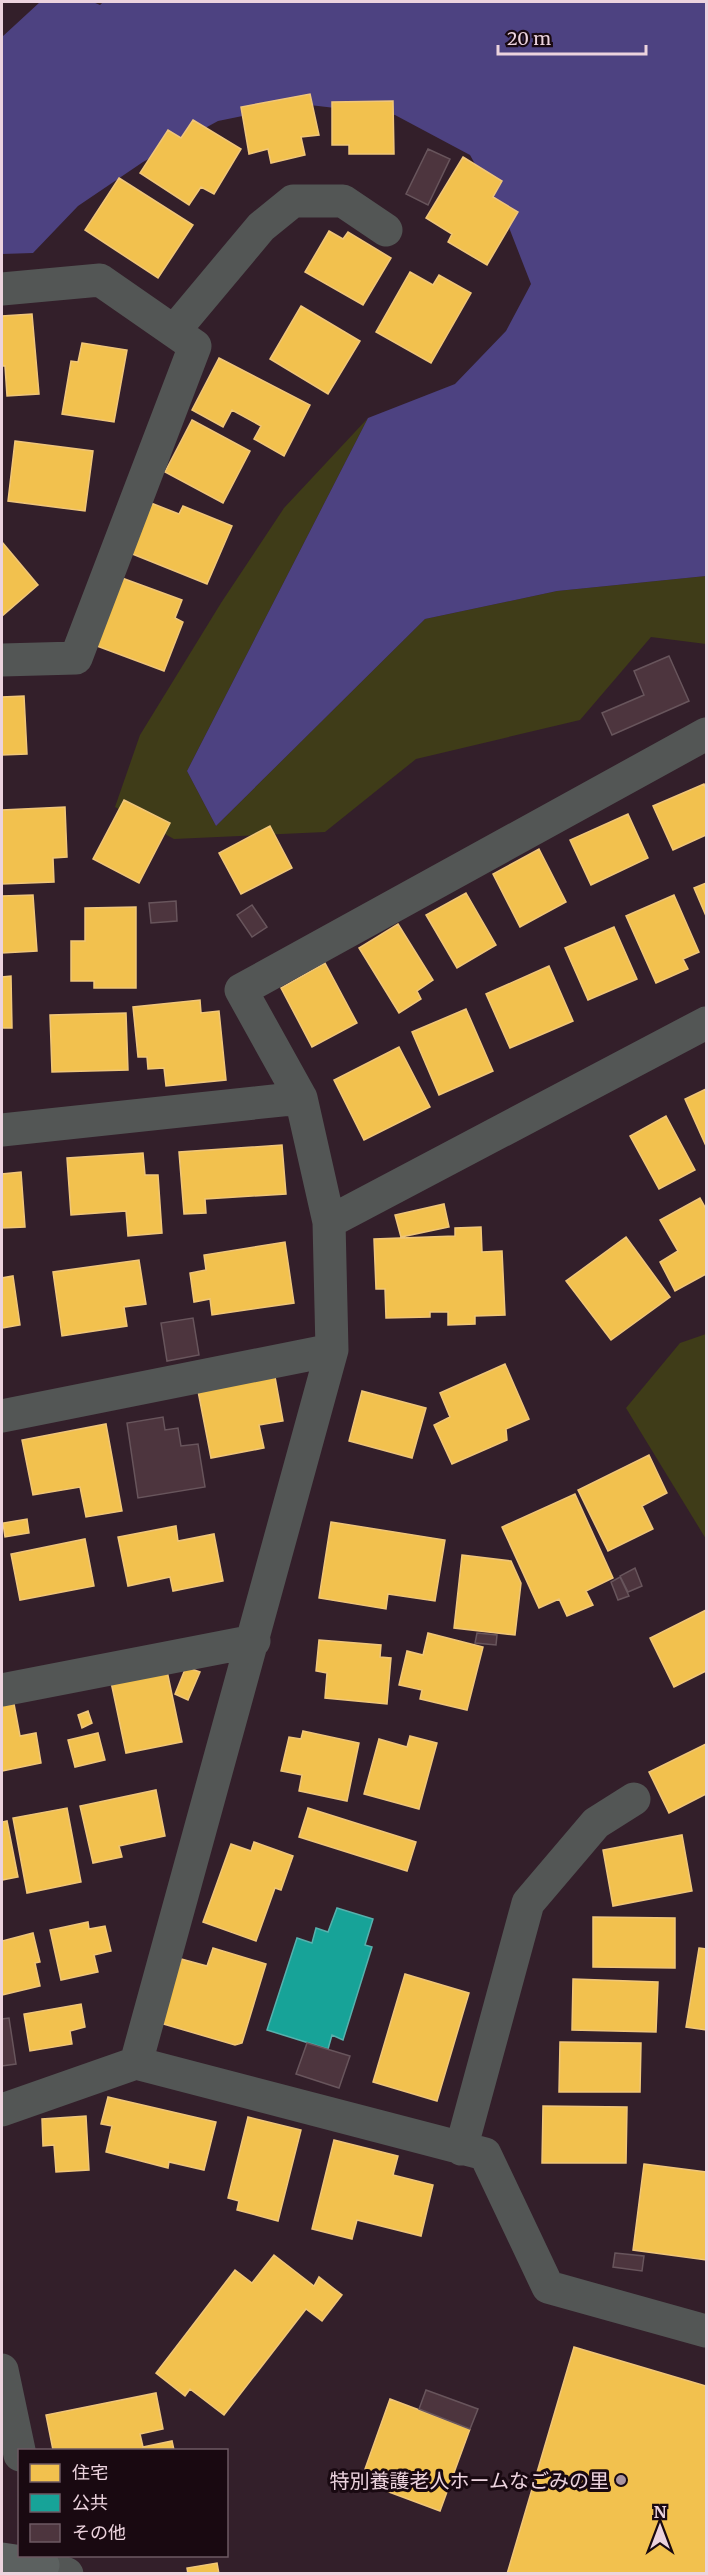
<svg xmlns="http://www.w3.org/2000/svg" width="708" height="2575" font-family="Merriweather,'Noto Sans JP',serif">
  <rect width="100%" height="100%" fill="#331f2a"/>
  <path fill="#3f3c18" d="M 368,418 L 187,771 L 216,826 L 425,619 L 557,591 L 706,576 L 706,644 L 651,637 L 580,720 L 416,759 L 325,832 L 174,839 L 115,807 L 140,735 L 221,603 L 284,508 Z
    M 706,1334 L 706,1539 L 626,1408 L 680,1343 Z"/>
  <path fill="#4d4281" d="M 40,2 L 93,2 L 100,5 L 103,2 L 706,2 L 706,576 L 557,591 L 425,619 L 216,826 L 187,771 L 368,418 L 455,384 L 506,331 L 531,284 L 506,220 L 470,155 L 395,115 L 301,104 L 218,121 L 143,162 L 78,206 L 33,253 L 2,254 L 2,37 Z"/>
  <path fill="#f2c14e" stroke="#f0c679" stroke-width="1.5" d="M 310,94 L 319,135 L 301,137 L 305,155 L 271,163 L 268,149 L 249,154 L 241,107 Z
    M 393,101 L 394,154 L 349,154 L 349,145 L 332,145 L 332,102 Z
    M 193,120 L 241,149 L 214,194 L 201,187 L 189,205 L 140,173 L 168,130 L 181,138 Z
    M 463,157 L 502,181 L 493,197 L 518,212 L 487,265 L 448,242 L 452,234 L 426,218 Z
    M 119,178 L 193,225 L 158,278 L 85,230 Z
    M 329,231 L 343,239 L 348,232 L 391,258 L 363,305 L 305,272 Z
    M 410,272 L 433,285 L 439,275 L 471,293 L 431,363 L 376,332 Z
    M 301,306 L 360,341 L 328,394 L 270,359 Z
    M 32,314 L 39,394 L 7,396 L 5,366 L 2,366 L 2,316 Z
    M 82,343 L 127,350 L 114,422 L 62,414 L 71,361 L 78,362 Z
    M 219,358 L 310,405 L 284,456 L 254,439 L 261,426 L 232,410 L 223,427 L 192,410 Z
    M 192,420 L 250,451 L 223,503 L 165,472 Z
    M 15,441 L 93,451 L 85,511 L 8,501 Z
    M 151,503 L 179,514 L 183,506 L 232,526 L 207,584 L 130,553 Z
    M 2,542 L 38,585 L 2,616 Z
    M 122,578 L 182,600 L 175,618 L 183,622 L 164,671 L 97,646 Z
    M 24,696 L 27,754 L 2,755 L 2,697 Z
    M 704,784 L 706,789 L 706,835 L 673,850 L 653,806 Z
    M 124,800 L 170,823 L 139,883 L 93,859 Z
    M 65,807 L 67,857 L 53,858 L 54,882 L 2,884 L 2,810 Z
    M 628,814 L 648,858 L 591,885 L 570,840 Z
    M 270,826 L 292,868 L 241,894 L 219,853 Z
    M 539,849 L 566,902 L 520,927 L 493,874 Z
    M 706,883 L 706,916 L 694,888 Z
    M 466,893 L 496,945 L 457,968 L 426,915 Z
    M 33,895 L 37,951 L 2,953 L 2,896 Z
    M 674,895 L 699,952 L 683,959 L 688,969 L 656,983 L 626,916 Z
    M 136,907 L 136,988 L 94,988 L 94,981 L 71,981 L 71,941 L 85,941 L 85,908 Z
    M 398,924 L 433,980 L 417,991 L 421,999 L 399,1013 L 359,948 Z
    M 614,927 L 637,979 L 588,1000 L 565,948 Z
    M 325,963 L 357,1023 L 312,1047 L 281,988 Z
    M 549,966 L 573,1021 L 510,1048 L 486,994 Z
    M 11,976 L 12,1028 L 2,1028 L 2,977 Z
    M 200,1000 L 201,1013 L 219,1011 L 226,1080 L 166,1086 L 164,1068 L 148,1069 L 147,1057 L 138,1057 L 133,1007 Z
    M 466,1009 L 493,1071 L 439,1095 L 412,1032 Z
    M 126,1013 L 128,1070 L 52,1072 L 50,1015 Z
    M 399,1047 L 430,1107 L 364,1140 L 334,1080 Z
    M 706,1089 L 706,1146 L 685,1099 Z
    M 666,1116 L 695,1170 L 659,1189 L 630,1136 Z
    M 282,1145 L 286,1194 L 205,1199 L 206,1213 L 184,1214 L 179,1152 Z
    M 143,1153 L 145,1175 L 158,1175 L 162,1233 L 128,1236 L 126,1211 L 71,1215 L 67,1158 Z
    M 21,1172 L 25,1227 L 2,1228 L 2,1174 Z
    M 700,1198 L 706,1209 L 706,1274 L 675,1291 L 660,1262 L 678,1251 L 660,1220 Z
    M 444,1204 L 449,1227 L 401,1237 L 395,1215 Z
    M 481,1227 L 482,1252 L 502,1251 L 505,1315 L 475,1316 L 475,1324 L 448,1325 L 448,1312 L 430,1312 L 430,1317 L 386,1318 L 385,1289 L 376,1289 L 374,1239 L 455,1236 L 455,1228 Z
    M 626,1237 L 670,1297 L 611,1340 L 566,1281 Z
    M 285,1242 L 294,1303 L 212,1315 L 210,1299 L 194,1302 L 190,1273 L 206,1270 L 204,1255 Z
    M 139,1260 L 146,1304 L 124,1307 L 127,1326 L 62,1336 L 53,1272 Z
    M 13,1276 L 20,1325 L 2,1328 L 2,1278 Z
    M 505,1364 L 529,1419 L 506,1429 L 507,1440 L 452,1464 L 434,1425 L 450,1417 L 440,1393 Z
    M 275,1377 L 283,1421 L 259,1425 L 264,1448 L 211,1458 L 198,1391 Z
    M 362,1391 L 426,1408 L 412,1458 L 349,1441 Z
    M 106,1424 L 122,1511 L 86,1517 L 80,1487 L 33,1495 L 22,1440 Z
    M 649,1455 L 667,1493 L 642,1506 L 653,1529 L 608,1551 L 578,1490 Z
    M 575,1494 L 613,1578 L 586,1591 L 593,1605 L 567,1616 L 559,1599 L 539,1608 L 502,1527 Z
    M 27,1519 L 29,1533 L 5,1537 L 3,1523 Z
    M 331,1522 L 445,1540 L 435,1601 L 388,1594 L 386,1609 L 319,1598 Z
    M 176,1526 L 178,1541 L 214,1534 L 223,1581 L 173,1591 L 170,1577 L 128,1586 L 118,1537 Z
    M 85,1539 L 94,1586 L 20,1600 L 11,1554 Z
    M 462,1555 L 511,1561 L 521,1583 L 515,1635 L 454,1628 Z
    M 706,1610 L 706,1671 L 674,1687 L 650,1638 Z
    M 428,1633 L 483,1647 L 467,1710 L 420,1699 L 422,1690 L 399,1685 L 407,1651 L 423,1655 Z
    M 319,1640 L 381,1645 L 380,1657 L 391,1658 L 387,1704 L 325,1698 L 327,1673 L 316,1671 Z
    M 186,1667 L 200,1672 L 188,1700 L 175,1694 Z
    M 167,1671 L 182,1742 L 126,1753 L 111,1682 Z
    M 14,1704 L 20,1736 L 36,1733 L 41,1763 L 2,1771 L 2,1706 Z
    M 88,1711 L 92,1723 L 82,1728 L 78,1715 Z
    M 303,1731 L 359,1743 L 347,1801 L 299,1791 L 302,1775 L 281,1771 L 289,1737 L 301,1739 Z
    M 98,1733 L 105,1760 L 75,1767 L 68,1740 Z
    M 410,1736 L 437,1743 L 419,1809 L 364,1794 L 379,1739 L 407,1747 Z
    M 706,1744 L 706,1794 L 669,1813 L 649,1772 Z
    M 156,1790 L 165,1836 L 119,1846 L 122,1857 L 93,1863 L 80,1806 Z
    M 67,1808 L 81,1882 L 27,1893 L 13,1818 Z
    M 308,1808 L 416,1842 L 407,1871 L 299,1837 Z
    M 7,1821 L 18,1877 L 2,1880 L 2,1822 Z
    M 682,1835 L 692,1891 L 613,1906 L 603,1850 Z
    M 254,1842 L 293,1856 L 281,1890 L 275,1888 L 256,1941 L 203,1922 L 231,1844 L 251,1851 Z
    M 593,1917 L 675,1918 L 675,1968 L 593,1967 Z
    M 88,1922 L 89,1929 L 105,1926 L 111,1951 L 94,1955 L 98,1972 L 61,1980 L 50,1930 Z
    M 33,1933 L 40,1962 L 35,1963 L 40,1986 L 2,1995 L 2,1941 Z
    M 213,1948 L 266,1964 L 242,2043 L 235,2045 L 160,2023 L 181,1959 L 207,1966 Z
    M 699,1948 L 706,1949 L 706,2030 L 686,2027 Z
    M 405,1974 L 469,1993 L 437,2101 L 373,2082 Z
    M 573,1979 L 658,1982 L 656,2032 L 572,2030 Z
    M 81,2004 L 85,2027 L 70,2031 L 72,2044 L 30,2051 L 24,2014 Z
    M 560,2042 L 641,2043 L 640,2092 L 559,2092 Z
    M 108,2097 L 216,2122 L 204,2170 L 169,2162 L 168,2168 L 106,2152 L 112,2126 L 101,2124 Z
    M 543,2106 L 627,2107 L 626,2163 L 542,2163 Z
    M 86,2116 L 89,2170 L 56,2172 L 54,2145 L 43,2146 L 42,2119 Z
    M 248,2117 L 301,2130 L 278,2221 L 237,2210 L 239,2201 L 228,2198 Z
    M 334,2140 L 398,2156 L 393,2175 L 433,2185 L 421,2236 L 357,2220 L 352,2239 L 312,2229 Z
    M 644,2164 L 706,2172 L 706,2260 L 633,2250 Z
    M 274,2255 L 314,2286 L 319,2277 L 342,2295 L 322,2321 L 306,2309 L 224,2415 L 190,2389 L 185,2396 L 156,2373 L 235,2270 L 252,2283 Z
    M 574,2347 L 706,2386 L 706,2574 L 507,2574 Z
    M 156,2393 L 163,2429 L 140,2434 L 143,2447 L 172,2441 L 174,2450 L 53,2450 L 46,2415 Z
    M 390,2399 L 470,2429 L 440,2511 L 381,2489 L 386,2476 L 365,2469 Z
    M 217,2563 L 219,2574 L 188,2574 L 187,2568 Z"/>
  <path fill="#17a398" stroke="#57b1ad" stroke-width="1.5" d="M 337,1908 L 373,1919 L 365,1945 L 372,1947 L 343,2040 L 332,2035 L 328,2049 L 267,2030 L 297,1938 L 312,1943 L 316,1928 L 328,1932 Z"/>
  <path fill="#4d353e" stroke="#68555c" stroke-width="1.5" d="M 428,149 L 450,159 L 428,205 L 406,194 Z
    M 669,656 L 689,701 L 612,735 L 602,713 L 644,695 L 634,671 Z
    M 176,901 L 177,921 L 151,923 L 149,903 Z
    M 252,905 L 267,927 L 252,937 L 237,915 Z
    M 193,1318 L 199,1355 L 167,1361 L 161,1323 Z
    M 163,1417 L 165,1430 L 178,1428 L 181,1446 L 198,1444 L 205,1487 L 138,1498 L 127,1423 Z
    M 635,1568 L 642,1586 L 628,1592 L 620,1576 Z
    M 620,1577 L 629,1596 L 618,1600 L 611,1582 Z
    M 477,1633 L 497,1635 L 496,1645 L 475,1643 Z
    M 9,2018 L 16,2064 L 2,2066 L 2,2019 Z
    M 307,2043 L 350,2056 L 339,2088 L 296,2074 Z
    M 615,2253 L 644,2256 L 642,2271 L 613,2267 Z
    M 426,2390 L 478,2409 L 470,2429 L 419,2409 Z"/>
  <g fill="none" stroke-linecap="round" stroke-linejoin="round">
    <path stroke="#535655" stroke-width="33" d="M 2,289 L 100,280 L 195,346 L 76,658 L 2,660
      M 174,331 L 261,227 L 293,201 L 343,201 L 386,230
      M 301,1098 L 241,990 L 706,734
      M 2,1130 L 301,1098 L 329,1222 L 332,1350 L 136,2063
      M 329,1222 L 706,1023
      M 2,1416 L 332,1350
      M 2,1690 L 254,1641
      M 2,2110 L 136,2063 L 485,2154 L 548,2287 L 706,2331
      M 461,2149 L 528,1903 L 596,1823 L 634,1799
      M 2,2370 L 20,2455
      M 41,2556 L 43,2565 L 67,2574"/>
    <path stroke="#5c6160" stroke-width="33" d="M 2,2559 L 43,2565"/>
  </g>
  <circle fill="#ab949f" stroke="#190911" stroke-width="2" cx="621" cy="2480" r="6"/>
  <g text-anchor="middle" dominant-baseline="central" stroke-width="6" stroke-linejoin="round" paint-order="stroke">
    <g font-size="20" fill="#ecd3de" stroke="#190911" text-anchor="end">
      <text x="609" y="2480">特別養護老人ホームなごみの里</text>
    </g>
  </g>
  <rect width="708" height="2575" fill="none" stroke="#ecd3de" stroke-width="6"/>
  <rect x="18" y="2449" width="210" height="108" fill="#190911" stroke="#6d5a63" stroke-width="1.5"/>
  <rect x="30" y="2464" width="30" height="18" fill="#f2c14e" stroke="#6d5a63" stroke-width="1.5"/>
  <text x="72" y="2479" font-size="18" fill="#ecd3de">住宅</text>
  <rect x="30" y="2494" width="30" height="18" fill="#17a398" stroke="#6d5a63" stroke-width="1.5"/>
  <text x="72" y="2509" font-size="18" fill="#ecd3de">公共</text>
  <rect x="30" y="2524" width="30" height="18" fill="#4d353e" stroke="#6d5a63" stroke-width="1.5"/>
  <text x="72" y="2539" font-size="18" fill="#ecd3de">その他</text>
  <g transform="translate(660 2527)" stroke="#190911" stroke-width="4.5" paint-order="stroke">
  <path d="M0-4.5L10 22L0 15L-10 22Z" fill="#ecd3de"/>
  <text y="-9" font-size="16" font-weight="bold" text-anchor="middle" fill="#ecd3de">N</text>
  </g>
  <path d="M498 45v9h148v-9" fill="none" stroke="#ecd3de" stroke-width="3"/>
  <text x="507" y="45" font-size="18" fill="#ecd3de" stroke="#190911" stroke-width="4.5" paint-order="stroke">20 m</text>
</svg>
